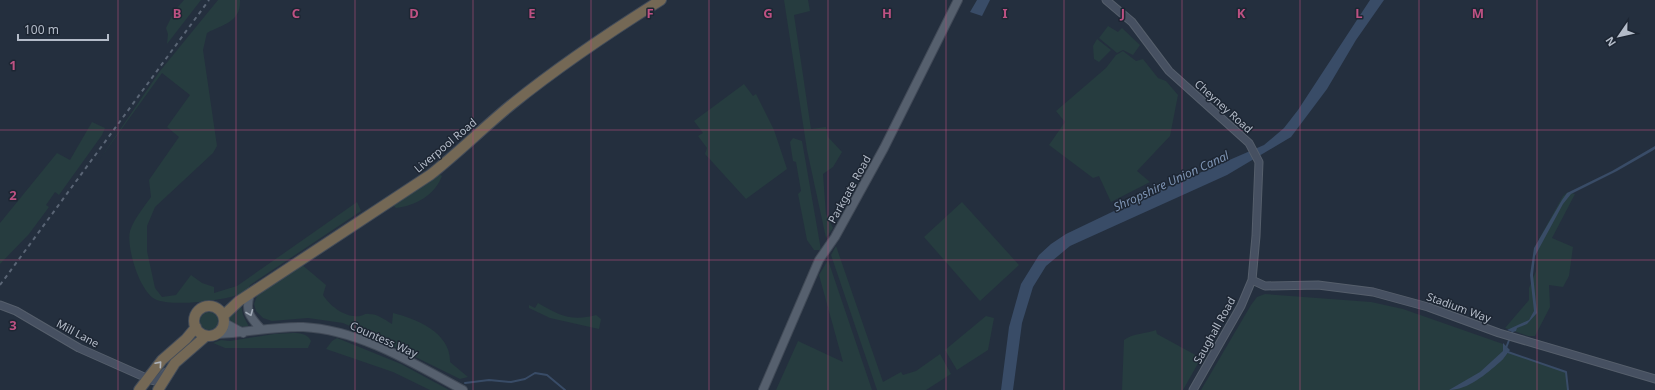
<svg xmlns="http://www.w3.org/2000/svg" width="1655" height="390" font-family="'Noto Sans',sans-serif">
  <rect width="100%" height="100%" fill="#242f3e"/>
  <path fill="#263c3f" d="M 184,0 L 201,0 L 167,44 L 168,34 L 166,28 L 175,10 Z
    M 218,0 L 240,0 C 241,22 224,24 207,33 L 203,50 L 217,146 L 213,153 L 155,207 L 147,226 L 147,251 L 155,288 L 162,297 L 176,295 L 191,275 L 202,283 L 214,287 L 214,293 L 237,286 L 357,202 L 361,211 L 250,285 L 247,292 C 229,300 176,307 157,300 C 140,294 126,247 130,231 C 134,219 144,207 151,197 L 149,180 L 179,137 L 167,127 L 190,95 L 162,73 L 100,159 L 160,71 Z
    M 784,0 L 808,0 L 810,11 L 794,15 L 811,129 L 826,127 L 828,137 L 842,152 L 833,167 L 823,174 L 826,214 L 833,228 L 826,238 L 807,150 Z
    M 1108,26 L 1118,32 L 1122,28 L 1140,45 L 1133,55 L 1123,50 L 1117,53 L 1099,38 Z
    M 1097,39 L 1111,50 L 1099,62 L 1094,59 L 1093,46 Z
    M 1123,51 L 1136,61 L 1143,59 L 1158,78 L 1166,81 L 1178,95 L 1170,136 L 1137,171 L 1150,182 L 1111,202 L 1099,176 L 1093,178 L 1049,145 L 1065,122 L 1056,111 L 1106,68 L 1116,55 Z
    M 744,84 L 753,96 L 756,94 L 774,130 L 787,169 L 746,199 L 705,154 L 707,148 L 698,136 L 703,133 L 694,121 Z
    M 92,122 L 105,128 L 102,135 L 59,195 L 55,192 L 46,205 L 49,207 L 29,234 L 0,264 L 0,223 L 57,153 L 70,160 Z
    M 793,138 L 802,141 L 821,250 L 814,250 L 807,240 L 798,194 L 801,191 L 796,162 L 793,161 L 790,142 Z
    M 439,174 L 442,176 C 435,195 415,206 396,208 L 393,205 Z
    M 1568,192 L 1575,194 L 1552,238 L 1573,247 L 1569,276 L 1563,287 L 1549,285 L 1550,307 L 1535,336 L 1528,336 L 1505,328 L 1529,300 L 1529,288 L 1536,271 L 1539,239 L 1563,196 Z
    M 962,202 L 1019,265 L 980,301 L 924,237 Z
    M 836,246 L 883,382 L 901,372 L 903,375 L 916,371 L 940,354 L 951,374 L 926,390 L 877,390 L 831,255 Z
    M 828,260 L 872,390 L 776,390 L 798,341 L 843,362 L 819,275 Z
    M 301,264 L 326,285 L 323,295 C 330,306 345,318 360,316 C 363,316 365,313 369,314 C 377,314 384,319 392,324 L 393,313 C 417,319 451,333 450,362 L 468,377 L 460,379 L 379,339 L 343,323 L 308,318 L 272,321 L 263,318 L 256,311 L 254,304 L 257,296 Z
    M 1265,294 L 1371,302 L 1403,309 L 1503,344 L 1505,351 L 1566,372 L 1568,390 L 1201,390 L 1251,305 L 1257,297 Z
    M 538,303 C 559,315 571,322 596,315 L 601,319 L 599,329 L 550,318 L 529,308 L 529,305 L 535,308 Z
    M 241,305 L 243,315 L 249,327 L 237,326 L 228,318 L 229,315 Z
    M200 321a9 9 0 1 1 18 0a9 9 0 1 1-18 0Z
    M 986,316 L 994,318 L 988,350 L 957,370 L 945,350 Z
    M 1156,330 L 1157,334 L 1201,358 L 1183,390 L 1122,390 L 1124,340 C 1133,333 1146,334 1156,330 Z
    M 274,334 C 285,334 306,329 311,341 L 308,348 L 225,348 L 213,343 L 221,340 L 230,341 Z
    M 337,338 L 401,364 L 449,390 L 430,390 L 393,372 L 326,349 L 332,341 Z"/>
  <path fill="#394c67" d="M 977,0 L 990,0 L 982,16 L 970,12 Z
    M 1370,0 L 1384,0 L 1356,40 L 1327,89 L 1291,137 L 1227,175 L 1070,246 L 1046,266 L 1033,287 L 1022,323 L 1013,390 L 1001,390 L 1009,327 L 1021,284 L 1039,255 L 1051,244 L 1066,234 L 1137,200 L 1264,145 L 1284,128 L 1298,110 Z
    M 1655,146 L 1655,149 L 1652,151 L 1617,171 L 1571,194 L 1563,204 L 1535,256 L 1533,275 L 1537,313 L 1527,324 L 1517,328 L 1516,331 L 1513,332 L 1507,330 L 1529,320 L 1534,311 L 1530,275 L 1534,248 L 1562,200 L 1567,193 L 1612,171 Z
    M 1503,343 L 1510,350 C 1506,354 1504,359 1500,362 C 1486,374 1468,390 1449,390 L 1480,372 L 1503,351 Z"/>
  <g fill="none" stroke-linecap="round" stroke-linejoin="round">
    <path stroke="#394c67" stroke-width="2" d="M 1506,348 L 1513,330
      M 1505,351 L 1566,372 L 1568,390
      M 465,383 L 489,380 L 511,382 L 525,379 L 535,373 L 547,375 L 565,390"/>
    <defs>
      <path id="secondary" d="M 1106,0 L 1132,22 L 1169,71 L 1249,143 L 1259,162 L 1256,236 L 1252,280 L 1241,306 L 1193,390
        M 1252,280 L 1265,286 L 1318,285 L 1373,292 L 1428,307 L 1499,333 L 1655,379
        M 0,305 L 16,311 L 79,348 L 151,380 L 156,381 L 166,372"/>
      <path id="primary" d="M 250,294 C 245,311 249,316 261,329
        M 225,323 L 243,333
        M 218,334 C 246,333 274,326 303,327 C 360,330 413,363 463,390
        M 763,390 L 819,260 L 835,237 L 884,148 L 958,0"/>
      <path id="highway" d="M194 321a15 15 0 1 1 30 0a15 15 0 1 1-30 0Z
        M 224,315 L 239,301 L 430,175 C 458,153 483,128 511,105 C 558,67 610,32 661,0
        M 139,390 L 162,360 L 186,339 L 196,327
        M 158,390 L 175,363 L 206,336"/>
    </defs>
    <use href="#secondary" stroke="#565f6c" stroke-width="9"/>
    <use href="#primary" stroke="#414a57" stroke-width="10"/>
    <use href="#highway" stroke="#434c59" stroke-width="12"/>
    <use href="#secondary" stroke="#465061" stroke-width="7"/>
    <use href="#primary" stroke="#56606e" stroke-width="8"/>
    <use href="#highway" stroke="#746855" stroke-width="10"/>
    <path stroke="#5a6575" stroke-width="2" stroke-dasharray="4 4" stroke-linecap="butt" d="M 0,285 L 209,0"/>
  </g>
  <defs><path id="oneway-chevron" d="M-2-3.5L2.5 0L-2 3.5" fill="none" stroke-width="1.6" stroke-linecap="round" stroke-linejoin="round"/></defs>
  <use stroke="#a1aab7" href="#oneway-chevron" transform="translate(250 313) rotate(68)"/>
  <use stroke="#aeb4bd" href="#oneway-chevron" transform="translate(159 364) rotate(-49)"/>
  <path fill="none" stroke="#bd5182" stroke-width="1" stroke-opacity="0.55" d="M 118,0 L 118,390M 236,0 L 236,390M 355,0 L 355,390M 473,0 L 473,390M 591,0 L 591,390M 709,0 L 709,390M 828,0 L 828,390M 946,0 L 946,390M 1064,0 L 1064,390M 1182,0 L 1182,390M 1300,0 L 1300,390M 1419,0 L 1419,390M 1537,0 L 1537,390M 0,130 L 1655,130M 0,260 L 1655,260"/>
  <g text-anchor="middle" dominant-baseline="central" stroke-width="3" stroke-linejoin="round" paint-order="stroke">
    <g font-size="11" fill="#b4bcc9" stroke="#1d2633">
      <text transform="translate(1224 106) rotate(42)">Cheyney Road</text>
      <text transform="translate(445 145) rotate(-40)">Liverpool Road</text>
      <text transform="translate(849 189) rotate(-61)">Parkgate Road</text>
      <text transform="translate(1459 307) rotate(20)">Stadium Way</text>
      <text transform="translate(1214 330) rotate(-61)">Saughall Road</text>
      <text transform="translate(78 333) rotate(28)">Mill Lane</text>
      <text transform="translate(384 339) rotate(24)">Countess Way</text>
    </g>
    <g font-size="12" font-style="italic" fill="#7c92b1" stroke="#1d2633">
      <text transform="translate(1171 181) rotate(-25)">Shropshire Union Canal</text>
    </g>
  </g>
  <g font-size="13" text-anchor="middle" font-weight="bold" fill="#bd5182" stroke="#1d2633" stroke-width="3" stroke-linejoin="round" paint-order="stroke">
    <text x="177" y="18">B</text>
    <text x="296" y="18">C</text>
    <text x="414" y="18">D</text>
    <text x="532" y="18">E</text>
    <text x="650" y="18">F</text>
    <text x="768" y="18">G</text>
    <text x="887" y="18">H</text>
    <text x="1005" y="18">I</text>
    <text x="1123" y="18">J</text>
    <text x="1241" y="18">K</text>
    <text x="1359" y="18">L</text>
    <text x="1478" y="18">M</text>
    <text x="13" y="70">1</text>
    <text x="13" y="200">2</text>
    <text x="13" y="330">3</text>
  </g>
  <g transform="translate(1619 36) rotate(236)" stroke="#1d2633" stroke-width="3" paint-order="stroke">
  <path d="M0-3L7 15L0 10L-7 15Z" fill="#b4bcc9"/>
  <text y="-6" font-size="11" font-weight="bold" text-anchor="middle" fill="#b4bcc9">N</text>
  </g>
  <path d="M18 34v6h90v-6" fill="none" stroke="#b4bcc9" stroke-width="2"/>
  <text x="24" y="34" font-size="12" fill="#b4bcc9" stroke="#1d2633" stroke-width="3" paint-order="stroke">100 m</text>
</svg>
